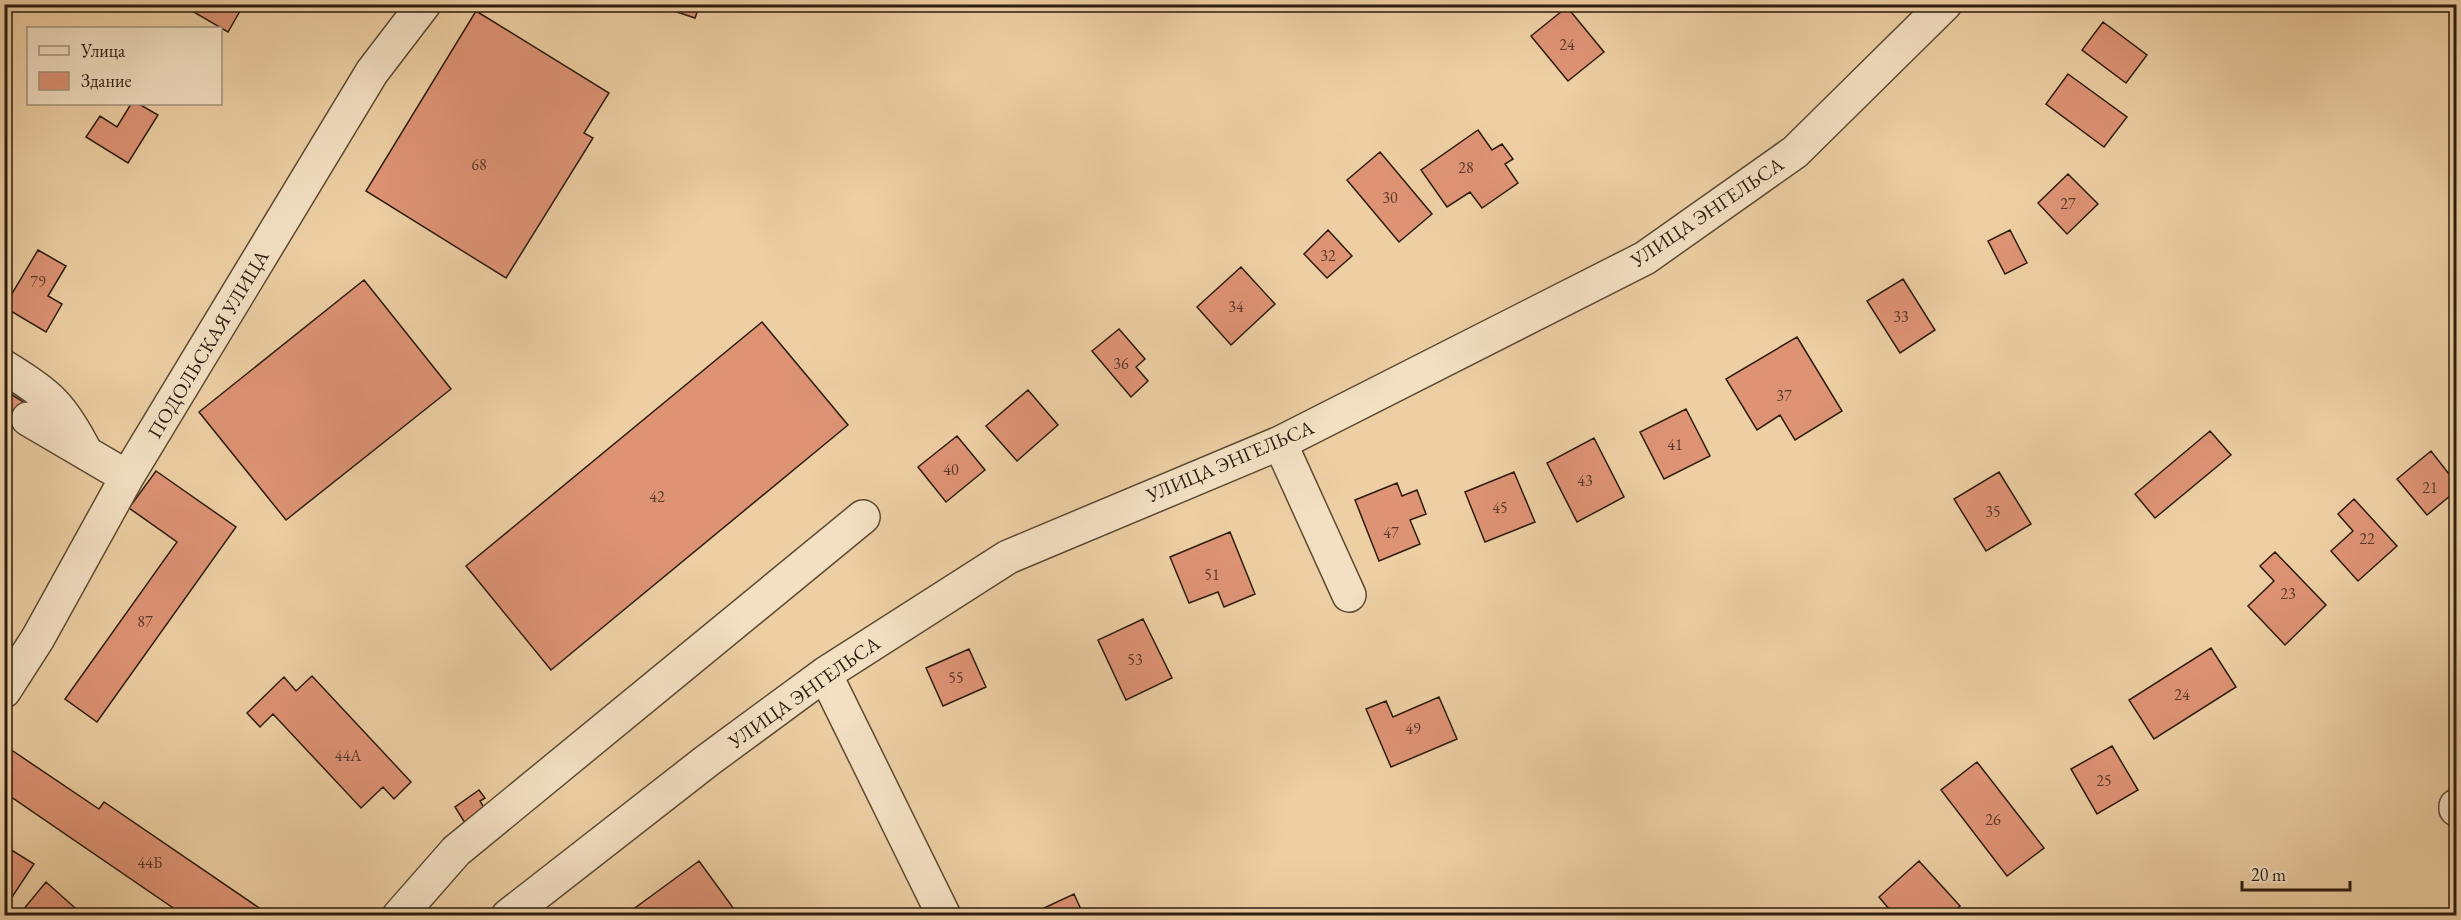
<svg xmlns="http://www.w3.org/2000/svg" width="2461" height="920" font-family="'EB Garamond',serif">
  <rect width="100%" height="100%" fill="#edcfa3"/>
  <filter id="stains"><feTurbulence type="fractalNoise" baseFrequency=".00333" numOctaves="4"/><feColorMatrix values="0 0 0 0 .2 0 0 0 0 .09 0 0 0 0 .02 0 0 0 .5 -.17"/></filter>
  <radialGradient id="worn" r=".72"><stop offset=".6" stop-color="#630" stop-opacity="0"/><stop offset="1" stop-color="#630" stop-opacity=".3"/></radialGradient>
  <path fill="#de9375" stroke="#2d1d0f" stroke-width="1.5" d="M 186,4 L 244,4 L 228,32 L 185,7 Z
    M 653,4 L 700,4 L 695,18 Z
    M 1567,7 L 1604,52 L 1568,81 L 1531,36 Z
    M 476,11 L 609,93 L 584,133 L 593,138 L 506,278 L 366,191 Z
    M 2103,22 L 2147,55 L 2126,83 L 2082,50 Z
    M 2068,74 L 2127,117 L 2104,147 L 2046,104 Z
    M 131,104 L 139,104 L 158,115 L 128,163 L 86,137 L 100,116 L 117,127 Z
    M 1478,130 L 1492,150 L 1502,144 L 1513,159 L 1505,164 L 1518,183 L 1482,208 L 1470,192 L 1447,207 L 1421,170 Z
    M 1380,152 L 1432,214 L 1399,242 L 1347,180 Z
    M 2068,174 L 2098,204 L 2067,234 L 2038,203 Z
    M 1328,230 L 1352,256 L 1327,278 L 1304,254 Z
    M 2010,230 L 2027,263 L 2005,274 L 1988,241 Z
    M 38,250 L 66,266 L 48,296 L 62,304 L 46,332 L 4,307 Z
    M 1241,267 L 1275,304 L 1231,345 L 1197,307 Z
    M 1903,279 L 1935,330 L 1900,353 L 1867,301 Z
    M 364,280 L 451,389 L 286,520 L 199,412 Z
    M 762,322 L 848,425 L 551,670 L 466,566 Z
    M 1119,329 L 1145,359 L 1136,367 L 1148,381 L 1131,397 L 1092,351 Z
    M 1797,337 L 1842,411 L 1795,440 L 1780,415 L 1757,430 L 1726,379 Z
    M 4,390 L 27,404 L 12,428 L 4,423 Z
    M 1028,390 L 1058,425 L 1017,461 L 986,426 Z
    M 1686,409 L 1710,456 L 1664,479 L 1640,432 Z
    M 2210,431 L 2231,455 L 2155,518 L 2135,494 Z
    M 957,436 L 985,470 L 946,502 L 918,467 Z
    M 1594,438 L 1624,497 L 1577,522 L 1547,463 Z
    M 2431,451 L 2456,483 L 2456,491 L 2427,515 L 2397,479 Z
    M 156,471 L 236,527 L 97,722 L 65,699 L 177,542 L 129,508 Z
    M 1514,472 L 1535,522 L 1485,542 L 1465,492 Z
    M 1999,472 L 2031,524 L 1986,551 L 1954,499 Z
    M 1397,483 L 1402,496 L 1417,490 L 1426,514 L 1410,520 L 1420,544 L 1379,561 L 1355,500 Z
    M 2354,499 L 2397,546 L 2358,581 L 2331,551 L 2353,531 L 2338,514 Z
    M 1230,532 L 1255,594 L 1224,607 L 1218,592 L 1189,603 L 1170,557 Z
    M 2275,552 L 2326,605 L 2285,645 L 2248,606 L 2274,581 L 2260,566 Z
    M 1143,619 L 1172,678 L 1126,700 L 1098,640 Z
    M 2211,648 L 2236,687 L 2154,739 L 2129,700 Z
    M 969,649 L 986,687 L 943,706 L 926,668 Z
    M 312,676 L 411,782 L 394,799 L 383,787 L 361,808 L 273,714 L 260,727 L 247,713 L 284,677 L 296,691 Z
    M 1439,697 L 1457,739 L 1391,767 L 1366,709 L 1386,701 L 1393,717 Z
    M 4,745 L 99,809 L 104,802 L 271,916 L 185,916 L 4,792 Z
    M 2112,746 L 2138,790 L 2097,814 L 2071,769 Z
    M 1977,762 L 2044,848 L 2007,876 L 1941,790 Z
    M 479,790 L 485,798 L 480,801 L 485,809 L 465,823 L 455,807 Z
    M 5,846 L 34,864 L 4,909 L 4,847 Z
    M 699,861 L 739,916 L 624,916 Z
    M 1919,861 L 1960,906 L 1950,916 L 1895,916 L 1879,897 Z
    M 46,882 L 84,916 L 18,916 Z
    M 1074,894 L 1084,916 L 1027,916 Z"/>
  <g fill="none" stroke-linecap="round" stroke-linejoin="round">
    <defs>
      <path id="minor" d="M 4,367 C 49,394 62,406 86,453
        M 28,419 L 127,477
        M 1280,443 L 1349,595
        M 825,674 L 944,916
        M 4,691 L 38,638 L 127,477 L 372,72 L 424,4
        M 2456,806 L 2456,809
        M 399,916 L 456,851 L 863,517
        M 508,916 L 708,760 L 825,674 L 1008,557 L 1280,443 L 1645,258 L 1795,152 L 1945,4"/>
    </defs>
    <use href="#minor" stroke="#5d4a34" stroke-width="36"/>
    <use href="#minor" stroke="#f3e0c3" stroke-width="33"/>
  </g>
  <g text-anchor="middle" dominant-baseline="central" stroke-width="5" stroke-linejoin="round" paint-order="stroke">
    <g font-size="16" fill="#593a28">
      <text x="1567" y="44">24</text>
      <text x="479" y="164">68</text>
      <text x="1466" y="167">28</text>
      <text x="1390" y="197">30</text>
      <text x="2068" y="203">27</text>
      <text x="1328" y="255">32</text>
      <text x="38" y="281">79</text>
      <text x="1236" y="306">34</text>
      <text x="1901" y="316">33</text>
      <text x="1121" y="363">36</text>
      <text x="1784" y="395">37</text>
      <text x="1675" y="444">41</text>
      <text x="951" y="469">40</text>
      <text x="1585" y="480">43</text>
      <text x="2430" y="487">21</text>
      <text x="657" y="496">42</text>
      <text x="1500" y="507">45</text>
      <text x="1993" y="511">35</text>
      <text x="1391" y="532">47</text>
      <text x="2367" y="538">22</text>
      <text x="1212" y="574">51</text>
      <text x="2288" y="593">23</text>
      <text x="145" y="621">87</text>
      <text x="1135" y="659">53</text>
      <text x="956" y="677">55</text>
      <text x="2182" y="694">24</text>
      <text x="1413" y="728">49</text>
      <text x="348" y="755">44А</text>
      <text x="2104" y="780">25</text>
      <text x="1993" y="819">26</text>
      <text x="150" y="862">44Б</text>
    </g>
    <g font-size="20" fill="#2d1d0f" stroke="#f3e0c3">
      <text transform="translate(1707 212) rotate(-34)">УЛИЦА ЭНГЕЛЬСА</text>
      <text transform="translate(208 344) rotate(-59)">ПОДОЛЬСКАЯ УЛИЦА</text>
      <text transform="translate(1230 461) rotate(-23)">УЛИЦА ЭНГЕЛЬСА</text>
      <text transform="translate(804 692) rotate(-35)">УЛИЦА ЭНГЕЛЬСА</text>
    </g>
  </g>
  <rect width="2461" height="920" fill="none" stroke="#edcfa3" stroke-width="24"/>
  <rect x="6" y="6" width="2449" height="908" fill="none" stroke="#2d1d0f" stroke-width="3"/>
  <rect x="12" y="12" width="2437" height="896" fill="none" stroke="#2d1d0f" stroke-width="1.5"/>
  <rect x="27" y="27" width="195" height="78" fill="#f3e0c3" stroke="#a4927b" stroke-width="1.5"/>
  <rect x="39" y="46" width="30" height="9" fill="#f3e0c3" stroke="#a4927b" stroke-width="1.5"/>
  <text x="81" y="57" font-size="18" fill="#2d1d0f">Улица</text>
  <rect x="39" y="72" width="30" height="18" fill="#de9375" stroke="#a4927b" stroke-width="1.5"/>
  <text x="81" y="87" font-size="18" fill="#2d1d0f">Здание</text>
  <path d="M2242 881v9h108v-9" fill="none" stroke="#2d1d0f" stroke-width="3"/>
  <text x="2251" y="881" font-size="18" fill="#2d1d0f" stroke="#f3e0c3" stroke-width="4.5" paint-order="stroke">20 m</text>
  <rect width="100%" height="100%" filter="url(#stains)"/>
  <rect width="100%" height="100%" fill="url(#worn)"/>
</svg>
